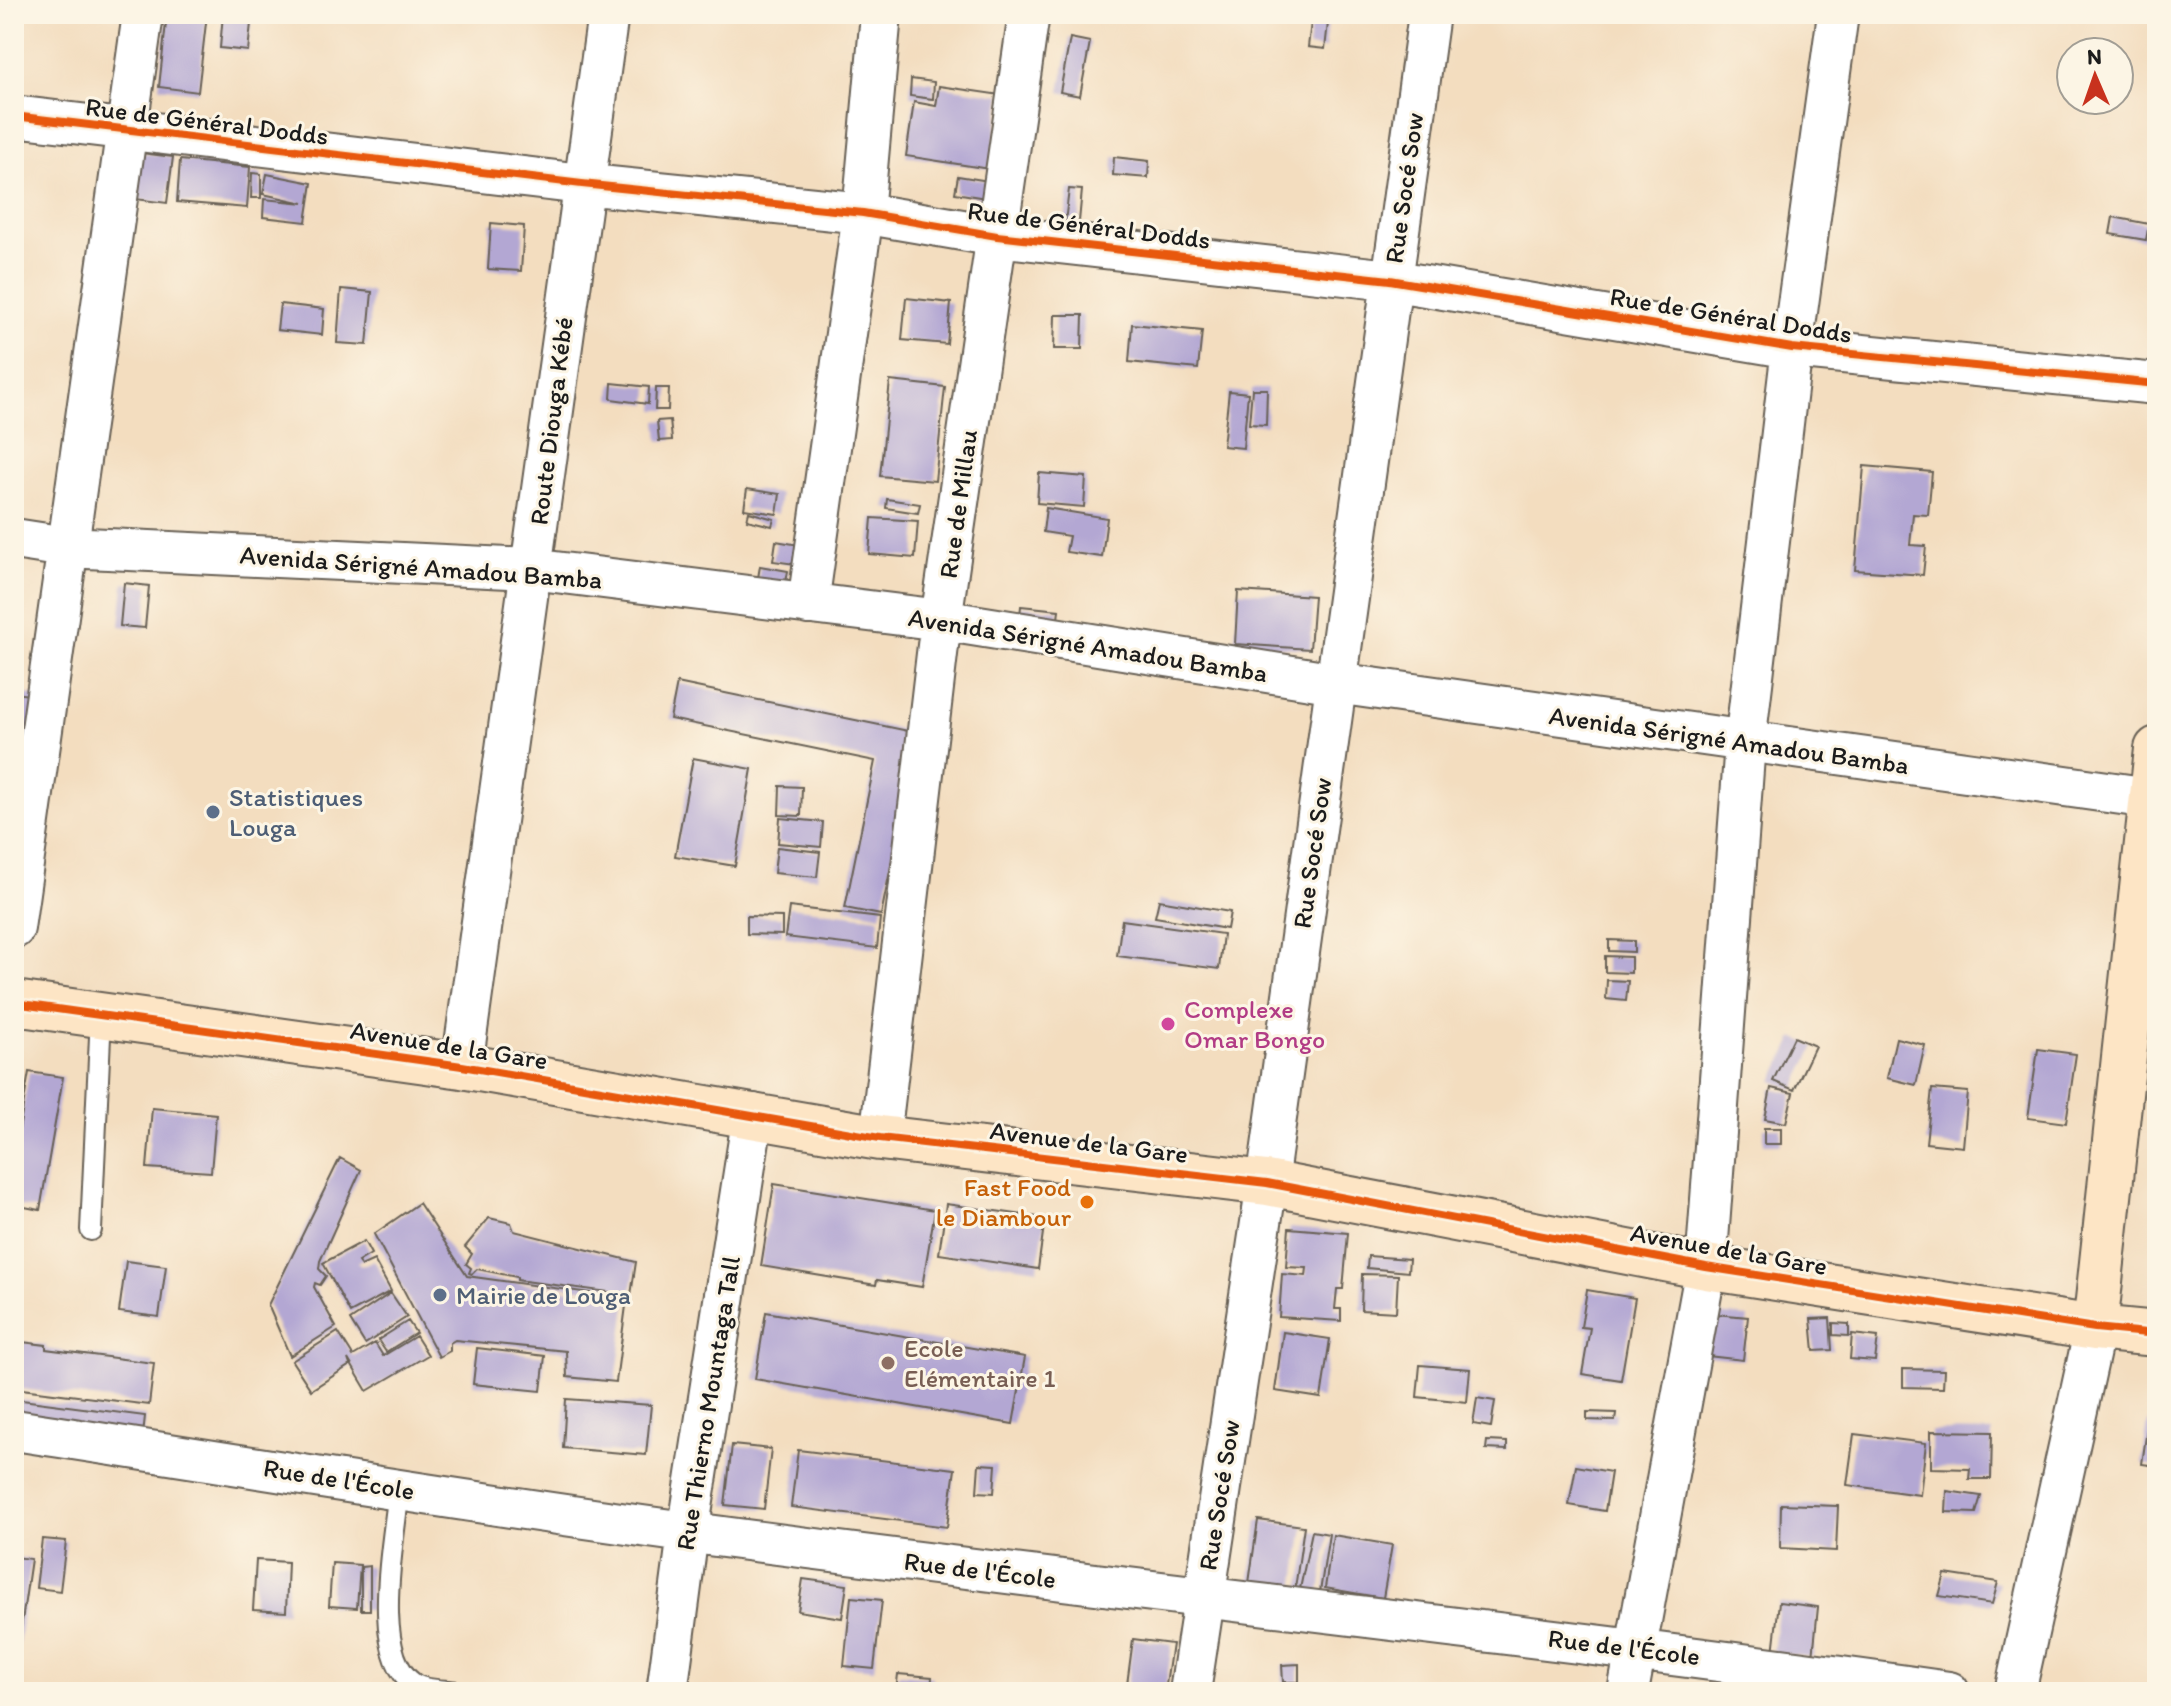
<svg xmlns="http://www.w3.org/2000/svg" width="2171" height="1706" font-family="Itim,sans-serif">
  <rect width="100%" height="100%" fill="#fcf5e5"/>
  <filter id="ink" filterUnits="userSpaceOnUse"><feTurbulence type="fractalNoise" baseFrequency=".0125" numOctaves="2"/><feDisplacementMap in="SourceGraphic" scale="16" xChannelSelector="R" yChannelSelector="G"/><feConvolveMatrix kernelMatrix="1 2 1 2 8 2 1 2 1" color-interpolation-filters="sRGB"/></filter>
  <filter id="wash" filterUnits="userSpaceOnUse"><feTurbulence type="fractalNoise" baseFrequency=".006" numOctaves="4" result="noise"/><feDisplacementMap in="SourceGraphic" scale="32" xChannelSelector="R" yChannelSelector="G"/><feGaussianBlur stdDeviation="1.8" result="paint"/><feColorMatrix in="noise" values="0 0 0 0 0 0 0 0 0 0 0 0 0 0 0 0 0 1.4 0 .05"/><feComposite in="paint" operator="in"/></filter>
  <g filter="url(#wash)">
    <rect width="100%" height="100%" fill="#f3ddbf"/>
    <g id="blocks">
      <path fill="#b3a7d3" d="M 167,14 L 207,14 L 198,92 L 159,87 Z
        M 223,14 L 252,14 L 248,51 L 220,48 Z
        M 1312,14 L 1329,14 L 1325,49 L 1308,47 Z
        M 1070,38 L 1090,42 L 1080,96 L 1060,92 Z
        M 911,79 L 934,82 L 933,99 L 910,96 Z
        M 939,86 L 1001,95 L 990,169 L 906,156 L 914,102 L 936,106 Z
        M 141,153 L 173,157 L 167,203 L 135,199 Z
        M 1114,157 L 1149,161 L 1148,178 L 1113,175 Z
        M 180,160 L 250,167 L 247,208 L 177,202 Z
        M 252,173 L 261,174 L 261,198 L 251,198 Z
        M 267,174 L 312,183 L 306,222 L 263,217 L 264,199 L 304,203 L 263,194 Z
        M 958,176 L 995,182 L 992,199 L 955,193 Z
        M 1069,189 L 1082,190 L 1078,232 L 1064,231 Z
        M 2113,217 L 2149,224 L 2146,240 L 2110,234 Z
        M 491,223 L 524,226 L 521,271 L 488,269 Z
        M 341,289 L 372,292 L 367,345 L 337,343 Z
        M 906,298 L 951,303 L 947,344 L 902,340 Z
        M 280,304 L 324,309 L 322,335 L 277,330 Z
        M 1055,315 L 1083,315 L 1082,349 L 1054,349 Z
        M 1132,324 L 1202,331 L 1198,369 L 1129,362 Z
        M 890,381 L 945,387 L 935,481 L 880,476 Z
        M 612,383 L 649,387 L 648,404 L 611,399 Z
        M 656,388 L 669,388 L 668,410 L 655,410 Z
        M 1252,389 L 1267,389 L 1266,425 L 1249,424 Z
        M 1229,391 L 1248,393 L 1243,448 L 1223,446 Z
        M 670,420 L 672,440 L 659,441 L 657,421 Z
        M 1864,466 L 1932,472 L 1928,515 L 1913,514 L 1910,545 L 1926,546 L 1923,575 L 1855,570 Z
        M 1039,473 L 1086,477 L 1084,507 L 1037,503 Z
        M 747,489 L 780,494 L 777,514 L 744,509 Z
        M 887,499 L 920,504 L 918,513 L 886,508 Z
        M 1046,508 L 1107,518 L 1102,557 L 1066,552 L 1069,536 L 1043,532 Z
        M 749,512 L 774,519 L 772,526 L 747,520 Z
        M 872,518 L 918,521 L 915,558 L 869,554 Z
        M 776,541 L 805,546 L 802,565 L 773,561 Z
        M 760,566 L 788,571 L 784,594 L 756,590 Z
        M 124,583 L 149,586 L 145,628 L 120,626 Z
        M 1238,591 L 1314,596 L 1310,649 L 1235,644 Z
        M 1021,606 L 1059,610 L 1057,629 L 1019,625 Z
        M 677,683 L 918,733 L 881,915 L 845,908 L 875,761 L 670,719 Z
        M 14,693 L 38,696 L 32,739 L 14,737 Z
        M 693,758 L 752,769 L 735,866 L 675,856 Z
        M 780,786 L 802,787 L 801,816 L 779,815 Z
        M 780,818 L 823,822 L 821,847 L 778,843 Z
        M 777,847 L 820,852 L 817,877 L 774,873 Z
        M 1159,900 L 1230,912 L 1227,929 L 1155,917 Z
        M 789,907 L 880,918 L 877,948 L 785,937 Z
        M 747,916 L 782,917 L 782,935 L 747,934 Z
        M 1122,920 L 1223,934 L 1219,969 L 1117,956 Z
        M 1609,940 L 1634,941 L 1634,952 L 1609,951 Z
        M 1605,956 L 1631,957 L 1631,973 L 1605,972 Z
        M 1607,980 L 1628,981 L 1626,1001 L 1606,999 Z
        M 1794,1037 L 1815,1046 L 1794,1090 L 1773,1081 Z
        M 1896,1038 L 1925,1045 L 1916,1085 L 1887,1078 Z
        M 2038,1049 L 2076,1054 L 2066,1123 L 2028,1118 Z
        M 29,1072 L 63,1077 L 40,1210 L 14,1205 L 14,1159 Z
        M 1771,1088 L 1793,1093 L 1786,1123 L 1765,1119 Z
        M 1932,1089 L 1968,1092 L 1963,1147 L 1926,1143 Z
        M 152,1108 L 216,1114 L 211,1172 L 147,1168 Z
        M 1764,1128 L 1781,1128 L 1781,1144 L 1764,1144 Z
        M 340,1158 L 361,1170 L 320,1261 L 319,1269 L 326,1276 L 320,1285 L 315,1283 L 314,1287 L 336,1327 L 290,1356 L 268,1305 Z
        M 774,1184 L 935,1210 L 922,1287 L 877,1280 L 876,1285 L 761,1266 Z
        M 419,1203 L 467,1276 L 627,1298 L 616,1382 L 567,1377 L 566,1351 L 455,1340 L 450,1343 L 450,1351 L 439,1357 L 374,1234 Z
        M 946,1204 L 1045,1218 L 1038,1269 L 939,1254 Z
        M 489,1218 L 511,1223 L 514,1231 L 636,1262 L 631,1295 L 517,1280 L 517,1277 L 477,1269 L 472,1274 L 469,1273 L 471,1268 L 466,1264 L 472,1254 L 465,1247 Z
        M 1289,1228 L 1348,1233 L 1343,1289 L 1337,1289 L 1335,1309 L 1341,1309 L 1341,1321 L 1279,1317 L 1282,1274 L 1306,1276 L 1307,1268 L 1286,1267 Z
        M 364,1241 L 371,1254 L 358,1262 L 361,1266 L 374,1260 L 391,1291 L 350,1313 L 323,1263 Z
        M 1368,1256 L 1409,1259 L 1408,1272 L 1367,1268 Z
        M 126,1261 L 166,1266 L 159,1317 L 119,1312 Z
        M 1362,1274 L 1398,1275 L 1396,1312 L 1361,1310 Z
        M 1587,1290 L 1635,1298 L 1621,1380 L 1582,1374 L 1590,1328 L 1581,1327 Z
        M 391,1293 L 407,1317 L 365,1344 L 350,1320 Z
        M 766,1312 L 1025,1357 L 1013,1424 L 755,1379 Z
        M 1704,1313 L 1748,1317 L 1743,1360 L 1699,1355 Z
        M 1830,1318 L 1832,1350 L 1814,1351 L 1811,1319 Z
        M 408,1321 L 416,1333 L 386,1352 L 378,1340 Z
        M 1833,1323 L 1849,1324 L 1849,1336 L 1833,1335 Z
        M 338,1332 L 353,1356 L 375,1343 L 383,1356 L 416,1336 L 428,1355 L 367,1391 L 348,1359 L 350,1365 L 311,1390 L 292,1361 Z
        M 1283,1332 L 1330,1339 L 1321,1398 L 1275,1391 Z
        M 1852,1334 L 1878,1337 L 1875,1361 L 1850,1359 Z
        M 14,1341 L 46,1345 L 46,1349 L 154,1363 L 149,1405 L 14,1388 Z
        M 477,1348 L 545,1356 L 541,1391 L 473,1384 Z
        M 1420,1365 L 1470,1369 L 1467,1402 L 1417,1397 Z
        M 1903,1369 L 1944,1370 L 1943,1388 L 1903,1387 Z
        M 1477,1398 L 1495,1401 L 1491,1427 L 1473,1424 Z
        M 14,1399 L 145,1416 L 143,1435 L 14,1419 Z
        M 566,1399 L 651,1405 L 646,1455 L 563,1448 Z
        M 1587,1412 L 1616,1413 L 1615,1421 L 1587,1420 Z
        M 2148,1422 L 2157,1425 L 2157,1466 L 2142,1464 Z
        M 1931,1431 L 1992,1432 L 1991,1479 L 1969,1479 L 1970,1469 L 1931,1468 Z
        M 1854,1434 L 1926,1443 L 1920,1495 L 1847,1485 Z
        M 1487,1441 L 1507,1442 L 1507,1450 L 1486,1449 Z
        M 732,1445 L 771,1449 L 764,1509 L 725,1505 Z
        M 798,1450 L 955,1469 L 947,1527 L 791,1507 Z
        M 979,1464 L 996,1465 L 994,1493 L 977,1492 Z
        M 1576,1466 L 1611,1472 L 1605,1511 L 1569,1505 Z
        M 1947,1491 L 1981,1496 L 1976,1513 L 1946,1512 Z
        M 1781,1504 L 1838,1506 L 1836,1551 L 1780,1548 Z
        M 1258,1520 L 1304,1526 L 1295,1589 L 1249,1583 Z
        M 1312,1531 L 1329,1534 L 1320,1592 L 1300,1589 Z
        M 1333,1535 L 1392,1545 L 1383,1598 L 1325,1588 Z
        M 42,1539 L 66,1541 L 60,1591 L 36,1588 Z
        M 14,1557 L 31,1559 L 17,1656 L 14,1655 Z
        M 256,1560 L 288,1562 L 286,1612 L 253,1610 Z
        M 332,1563 L 360,1565 L 357,1608 L 329,1606 Z
        M 370,1566 L 370,1610 L 361,1610 L 361,1567 Z
        M 1945,1574 L 1998,1582 L 1992,1604 L 1939,1596 Z
        M 803,1579 L 847,1585 L 842,1618 L 798,1611 Z
        M 851,1597 L 882,1600 L 874,1669 L 844,1666 Z
        M 1779,1602 L 1818,1607 L 1813,1657 L 1773,1653 Z
        M 1133,1639 L 1172,1644 L 1165,1692 L 1126,1692 Z
        M 1299,1664 L 1299,1682 L 1283,1682 L 1282,1665 Z
        M 898,1674 L 932,1677 L 931,1692 L 896,1692 Z"/>
    </g>
  </g>
  <g filter="url(#ink)">
    <use href="#blocks" fill-opacity="0" stroke="#676055" stroke-width="2"/>
    <g fill="none" stroke-linecap="round" stroke-linejoin="round">
      <defs>
        <path id="lane" d="M 91,1230 L 101,1015
          M 399,1488 C 395,1537 369,1654 414,1684 C 424,1691 445,1690 457,1692"/>
        <path id="street" d="M 14,116 L 582,184 L 863,213 L 997,236 L 1390,280 L 1792,348 L 2157,384
          M 14,539 L 66,547 L 531,569 L 941,620 L 1336,683 L 2157,799
          M 808,604 L 863,213 L 881,14
          M 14,928 L 143,14
          M 462,1066 L 608,14
          M 880,1138 L 941,620 L 1029,14
          M 14,1430 C 240,1464 466,1503 693,1533 C 1111,1589 1531,1633 1949,1692
          M 667,1692 L 688,1533 L 753,1114
          M 1190,1692 L 1267,1183 L 1429,14
          M 1628,1692 L 1706,1267 L 1745,743 L 1792,348 L 1838,14
          M 2015,1692 L 2095,1328"/>
        <path id="secondary" d="M 14,1003 L 462,1066 L 880,1138 L 1267,1183 L 1706,1267 L 2095,1328 L 2157,1334
          M 2095,1328 L 2157,749"/>
      </defs>
      <use href="#lane" stroke="#676055" stroke-width="24"/>
      <use href="#street" stroke="#676055" stroke-width="44"/>
      <use href="#secondary" stroke="#676055" stroke-width="48"/>
      <use href="#lane" stroke="#fff" stroke-width="20"/>
      <use href="#street" stroke="#fff" stroke-width="40"/>
      <use href="#secondary" stroke="#fde5c5" stroke-width="44"/>
      <defs>
        <path id="cycleway" d="M 14,116 L 582,184 L 863,213 L 997,236 L 1390,280 L 1792,348 L 2157,384
          M 14,1003 L 462,1066 L 880,1138 L 1267,1183 L 1706,1267 L 2095,1328 L 2157,1334"/>
      </defs>
      <use href="#cycleway" stroke="#fcf5e5" stroke-width="13"/>
      <use href="#cycleway" stroke="#e8590c" stroke-width="8"/>
    </g>
  </g>
  <g fill="#5c6f8a" stroke="#fcf5e5" stroke-width="3">
    <circle cx="213" cy="812" r="8"/>
    <circle cx="440" cy="1295" r="8"/>
  </g>
  <circle fill="#d1479c" stroke="#fcf5e5" stroke-width="3" cx="1168" cy="1024" r="8"/>
  <circle fill="#e8710a" stroke="#fcf5e5" stroke-width="3" cx="1087" cy="1202" r="8"/>
  <circle fill="#8d6e63" stroke="#fcf5e5" stroke-width="3" cx="888" cy="1363" r="8"/>
  <g text-anchor="middle" dominant-baseline="central" stroke-width="6" stroke-linejoin="round" paint-order="stroke">
    <g font-size="26" fill="#1c1c1c" stroke="#fcf5e5">
      <text transform="translate(207 121) rotate(7)">Rue de Général Dodds</text>
      <text transform="translate(1404 188) rotate(-82)">Rue Socé Sow</text>
      <text transform="translate(1089 225) rotate(7)">Rue de Général Dodds</text>
      <text transform="translate(1731 315) rotate(9)">Rue de Général Dodds</text>
      <text transform="translate(551 421) rotate(-83)">Route Diouga Kébé</text>
      <text transform="translate(958 504) rotate(-82)">Rue de Millau</text>
      <text transform="translate(421 567) rotate(4)">Avenida Sérigné Amadou Bamba</text>
      <text transform="translate(1088 645) rotate(9)">Avenida Sérigné Amadou Bamba</text>
      <text transform="translate(1729 740) rotate(8)">Avenida Sérigné Amadou Bamba</text>
      <text transform="translate(1312 853) rotate(-82)">Rue Socé Sow</text>
      <text transform="translate(449 1045) rotate(9)">Avenue de la Gare</text>
      <text transform="translate(1089 1142) rotate(7)">Avenue de la Gare</text>
      <text transform="translate(1729 1249) rotate(10)">Avenue de la Gare</text>
      <text transform="translate(708 1403) rotate(-81)">Rue Thierno Mountaga Tall</text>
      <text transform="translate(339 1479) rotate(9)">Rue de l'École</text>
      <text transform="translate(1219 1495) rotate(-81)">Rue Socé Sow</text>
      <text transform="translate(980 1570) rotate(7)">Rue de l'École</text>
      <text transform="translate(1624 1647) rotate(7)">Rue de l'École</text>
    </g>
    <g font-size="26" fill="#4e5e75" stroke="#fcf5e5" text-anchor="start">
      <text x="229" y="797">Statistiques<tspan x="229" dy="30">Louga</tspan></text>
      <text x="456" y="1295">Mairie de Louga</text>
    </g>
    <g font-size="26" fill="#b23c85" stroke="#fcf5e5" text-anchor="start">
      <text x="1184" y="1009">Complexe<tspan x="1184" dy="30">Omar Bongo</tspan></text>
    </g>
    <g font-size="26" fill="#c56008" stroke="#fcf5e5" text-anchor="end">
      <text x="1071" y="1187">Fast Food<tspan x="1071" dy="30">le Diambour</tspan></text>
    </g>
    <g font-size="26" fill="#785e54" stroke="#fcf5e5" text-anchor="start">
      <text x="904" y="1348">Ecole<tspan x="904" dy="30">Elémentaire 1</tspan></text>
    </g>
  </g>
  <rect width="2171" height="1706" fill="none" stroke="#fcf5e5" stroke-width="48"/>
  <g transform="translate(2095 76) rotate(358)"><circle r="38" fill="#fcf5e5" stroke="#a29e95" stroke-width="2"/>
  <path d="M0-6L14 30L0 20L-14 30Z" fill="#c8321e"/>
  <text y="-12" font-size="22" font-weight="bold" text-anchor="middle" fill="#1c1c1c">N</text>
  </g>
</svg>
